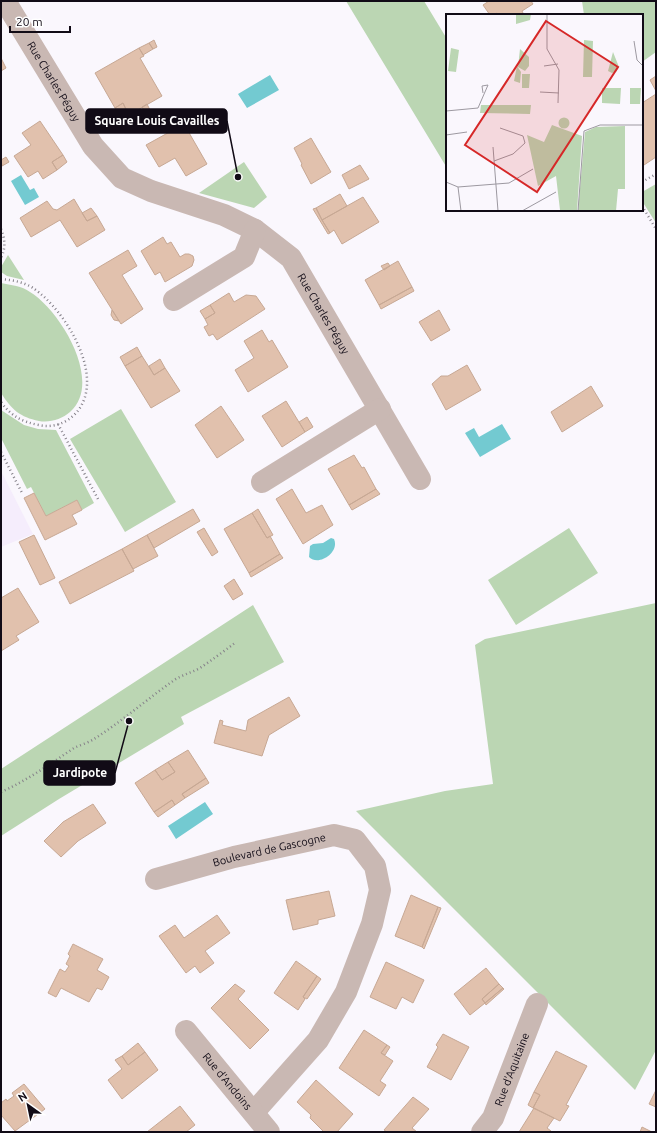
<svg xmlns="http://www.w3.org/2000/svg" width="657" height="1133" font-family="Ubuntu,sans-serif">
  <rect width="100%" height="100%" fill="#faf7fd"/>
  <path fill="#f5edfc" d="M 1,471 L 33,534 L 1,547 Z"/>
  <path fill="#bbd6b3" d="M 346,1 L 424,1 L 447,39 L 447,168 Z
    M 582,1 L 656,1 L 656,52 L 642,62 L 642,15 L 584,15 Z
    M 244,162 L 267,197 L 254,208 L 199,193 Z
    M 656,184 L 656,223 L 642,201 L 642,192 Z
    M 8,255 L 24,280 L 7,276 L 1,272 L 1,267 Z
    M 1,283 C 11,285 22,286 30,292 C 60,310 104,382 70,412 C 62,419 50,423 39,421 C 20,417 12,410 1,393 Z
    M 121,409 L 176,502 L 125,532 L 70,439 Z
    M 1,410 L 24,425 L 38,429 L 56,430 L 94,503 L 82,510 L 77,500 L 46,516 L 31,487 L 27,489 L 1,438 Z
    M 569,528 L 598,573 L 516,625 L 488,580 Z
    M 656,603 L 656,1050 L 635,1090 L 356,811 L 445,791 L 493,784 L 475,645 L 485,639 Z
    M 253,605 L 284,662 L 181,717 L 184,724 L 59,799 L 1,836 L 1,769 Z"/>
  <path fill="#73cad1" d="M 270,75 L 279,90 L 247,108 L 238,94 Z
    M 21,175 L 30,190 L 34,188 L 39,197 L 25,205 L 11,181 Z
    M 502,424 L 511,439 L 480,457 L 465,433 L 474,428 L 479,437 Z
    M 331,538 L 334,539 C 340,552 319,567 309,557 L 310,546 L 313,544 L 323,543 Z
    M 205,802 L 213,814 L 176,839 L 168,826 Z"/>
  <path fill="#e1c1ad" stroke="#c7a894" d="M 489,1 L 531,1 L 533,4 L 522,11 L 524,15 L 498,15 L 497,13 L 494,15 L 490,15 L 483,5 Z
    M 154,40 L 157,47 L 153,49 L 149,43 Z
    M 149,43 L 153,49 L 143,55 L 139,48 Z
    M 139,48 L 144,56 L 140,58 L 162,96 L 129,115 L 123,103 L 115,108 L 95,73 Z
    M 1,58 L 6,68 L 1,71 Z
    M 656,76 L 656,91 L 650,80 Z
    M 656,94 L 656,157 L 644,165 L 642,164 L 642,103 Z
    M 123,103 L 127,112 L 120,117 L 115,108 Z
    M 147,104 L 153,116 L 149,119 L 142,107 Z
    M 40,121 L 63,155 L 52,162 L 57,170 L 43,179 L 38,171 L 28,177 L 14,156 L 31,145 L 22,133 Z
    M 184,124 L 207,164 L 186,176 L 175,158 L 159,167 L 146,145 Z
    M 311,138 L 331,172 L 311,184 L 301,165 L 302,164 L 294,148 Z
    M 63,155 L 67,162 L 57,170 L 52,162 Z
    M 6,157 L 9,162 L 2,166 L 1,160 Z
    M 360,165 L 369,179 L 349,189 L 342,175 Z
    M 340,194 L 347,206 L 322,220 L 316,208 Z
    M 363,197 L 379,222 L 342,244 L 334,230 L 330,233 L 322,220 Z
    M 74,199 L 87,221 L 97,216 L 105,230 L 77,247 L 60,220 L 31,237 L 20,218 L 47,201 L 53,209 L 57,210 Z
    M 91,208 L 97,216 L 87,221 L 82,213 Z
    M 316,208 L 322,220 L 330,233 L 328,234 L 313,209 Z
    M 163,237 L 167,244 L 171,242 L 180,257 L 185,254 L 189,254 L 193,256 L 194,260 L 192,266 L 165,282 L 160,272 L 155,275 L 141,251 Z
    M 128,250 L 137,266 L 122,275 L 143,309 L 121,324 L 89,273 Z
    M 398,261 L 412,287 L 379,305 L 365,280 Z
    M 388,263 L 390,266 L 384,270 L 381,266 Z
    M 412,287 L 414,291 L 381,309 L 379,305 Z
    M 229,293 L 234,302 L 246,295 L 256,296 L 265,309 L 217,340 L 213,334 L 209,336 L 204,327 L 208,325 L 205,319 L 215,313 L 210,305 Z
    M 210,305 L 215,313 L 205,319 L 200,311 Z
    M 112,310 L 119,321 L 114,320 L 111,315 Z
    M 439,310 L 450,330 L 431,341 L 419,322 Z
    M 262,330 L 269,342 L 272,340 L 288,367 L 248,392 L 235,370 L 254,358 L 244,341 Z
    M 137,347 L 142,356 L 125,366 L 120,357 Z
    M 142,356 L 154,375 L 165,368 L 180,391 L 151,408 L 125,366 Z
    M 160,359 L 165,368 L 154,375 L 149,366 Z
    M 467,365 L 481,390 L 446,410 L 432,384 L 441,376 L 448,376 Z
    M 591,386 L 603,406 L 562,432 L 551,412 Z
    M 286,401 L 305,432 L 282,447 L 262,416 Z
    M 221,406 L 244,440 L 217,458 L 195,425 Z
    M 307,417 L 313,427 L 305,432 L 299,422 Z
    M 354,455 L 362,468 L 364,467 L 376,489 L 349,505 L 328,469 Z
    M 292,489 L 306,513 L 322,505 L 333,525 L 303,544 L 276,499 Z
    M 376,489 L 380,494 L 352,510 L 349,505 Z
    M 34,493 L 46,516 L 77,500 L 82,510 L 72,515 L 77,524 L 45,540 L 24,498 Z
    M 193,509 L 200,521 L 154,548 L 147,535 Z
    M 258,509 L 273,535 L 267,538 L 252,513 Z
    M 252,513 L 267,538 L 270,536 L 280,554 L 249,573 L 224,529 Z
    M 204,528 L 218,552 L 212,556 L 197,532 Z
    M 34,535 L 55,578 L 40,585 L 19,542 Z
    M 147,535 L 158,556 L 133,569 L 122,549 Z
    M 122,549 L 134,571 L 70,604 L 59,582 Z
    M 280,554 L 283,558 L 251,577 L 249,573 Z
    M 234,579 L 243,594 L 233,600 L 224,586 Z
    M 18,588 L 39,622 L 16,636 L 19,640 L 1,651 L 1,598 Z
    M 289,697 L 300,716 L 269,735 L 262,756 L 214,743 L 220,720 L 223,721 L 222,725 L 246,731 L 248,720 Z
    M 188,750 L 206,778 L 182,794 L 185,798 L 175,805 L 172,800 L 154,812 L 135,783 L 155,770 L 162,780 L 175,772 L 168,762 Z
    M 168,762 L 175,772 L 162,780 L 155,770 Z
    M 206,778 L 209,783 L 185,798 L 182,794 Z
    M 172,800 L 175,805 L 158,817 L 154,812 Z
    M 93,804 L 106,823 L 78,841 L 61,857 L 44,841 L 63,822 Z
    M 329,891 L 335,916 L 318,920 L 318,924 L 293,930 L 286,900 Z
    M 411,895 L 438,907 L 422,947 L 395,936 Z
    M 438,907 L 441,908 L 424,949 L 422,947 Z
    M 217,915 L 230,933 L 205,951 L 214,963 L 200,973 L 195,966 L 186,973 L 159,936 L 175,925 L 184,938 Z
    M 73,944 L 103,959 L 97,970 L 109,977 L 102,990 L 97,988 L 89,1002 L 61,988 L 56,997 L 48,993 L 60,969 L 65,972 L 69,966 L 66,964 L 70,956 L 68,954 Z
    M 296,961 L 317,976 L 303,997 L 305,999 L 298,1010 L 274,993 Z
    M 386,962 L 424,980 L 413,1003 L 402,997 L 396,1009 L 370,997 Z
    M 486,968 L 499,984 L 482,999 L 485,1003 L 470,1015 L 454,994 Z
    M 317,976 L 321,979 L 307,999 L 303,997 Z
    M 235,984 L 245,991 L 238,999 L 269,1030 L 250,1049 L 211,1008 Z
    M 499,984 L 503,988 L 485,1003 L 482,999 Z
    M 503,988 L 504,989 L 486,1005 L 485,1003 Z
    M 364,1030 L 387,1045 L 381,1053 L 393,1061 L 380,1081 L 386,1085 L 379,1096 L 339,1068 Z
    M 443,1034 L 469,1047 L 451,1080 L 427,1067 L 438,1047 L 436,1045 Z
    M 138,1043 L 145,1052 L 128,1065 L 122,1056 Z
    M 387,1045 L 390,1047 L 385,1055 L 381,1053 Z
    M 556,1051 L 587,1066 L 566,1105 L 569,1106 L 560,1121 L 533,1108 L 540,1095 L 534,1092 Z
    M 145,1052 L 158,1070 L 122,1099 L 108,1080 L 122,1069 L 115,1060 L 122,1056 L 128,1065 Z
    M 316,1080 L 353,1114 L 337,1132 L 324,1132 L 310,1118 L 311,1115 L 297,1102 Z
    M 24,1084 L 45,1109 L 15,1131 L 1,1115 L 1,1103 L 6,1099 L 7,1101 L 14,1096 L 12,1093 Z
    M 656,1090 L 656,1107 L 649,1104 Z
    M 534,1092 L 540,1095 L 533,1108 L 528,1105 Z
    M 413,1097 L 429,1109 L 412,1128 L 417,1132 L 387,1132 L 384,1130 Z
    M 180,1106 L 195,1125 L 186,1132 L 147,1132 Z
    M 534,1108 L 554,1118 L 547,1128 L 551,1131 L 550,1132 L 519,1132 Z
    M 642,1127 L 652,1132 L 640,1132 Z"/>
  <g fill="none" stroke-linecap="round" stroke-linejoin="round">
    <path stroke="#858189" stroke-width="2.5" stroke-dasharray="1 3" stroke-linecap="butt" d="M 642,182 L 656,174
      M 642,206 L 656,229
      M 1,229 C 5,240 6,247 1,258
      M 1,279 C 12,280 24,282 33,288 C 66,310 110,382 73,416 C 64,424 51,428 39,425 C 22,422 11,416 1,402
      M 58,424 L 99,501
      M 1,452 L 22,493
      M 1,792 C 28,780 50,764 74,748 C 80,745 88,743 94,739 C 121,722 146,700 173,681 C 181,675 191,673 200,668 C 212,660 224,651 235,643"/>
    <g stroke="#c9b8b3" stroke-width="22">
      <path id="s1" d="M 5,1 L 93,146 L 122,178 L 151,191 L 224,215 L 255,230 L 291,258 L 420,479"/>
      <path d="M 174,300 L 244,257 L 255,230"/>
      <path d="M 262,482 L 380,409"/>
      <path id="s2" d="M 156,879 L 234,857 L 334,835 L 355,840 L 375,866 L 380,890 L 372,924 L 346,992 L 318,1040 L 254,1112"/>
      <path id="s3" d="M 186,1031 L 269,1132"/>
      <path id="s4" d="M 482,1132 L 493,1118 L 537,1004"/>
    </g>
  </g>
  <g text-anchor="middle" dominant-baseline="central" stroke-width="3" stroke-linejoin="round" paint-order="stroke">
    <g font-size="11" fill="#110b16" stroke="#fff">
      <text stroke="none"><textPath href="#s1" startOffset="94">Rue Charles Péguy</textPath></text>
      <text stroke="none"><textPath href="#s1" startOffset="466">Rue Charles Péguy</textPath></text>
      <text stroke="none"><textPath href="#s2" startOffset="117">Boulevard de Gascogne</textPath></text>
      <text stroke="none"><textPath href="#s4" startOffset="70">Rue d'Aquitaine</textPath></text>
      <text stroke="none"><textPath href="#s3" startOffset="65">Rue d'Andoins</textPath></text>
    </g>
  </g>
  <g transform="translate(446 14)">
    <rect width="197" height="197" fill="#faf7fd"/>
    <path d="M 70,0 L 85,0 L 84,6 L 70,10 ZM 138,26 L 147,27 L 146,63 L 137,63 ZM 5,34 L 13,36 L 10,58 L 2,57 ZM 74,35 L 83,43 L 83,52 L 79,57 L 72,53 ZM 167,38 L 173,53 L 170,58 L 166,59 L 162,57 ZM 71,52 L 75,58 L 74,69 L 68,67 ZM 76,60 L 84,60 L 83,74 L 76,74 ZM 156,74 L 175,74 L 174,90 L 156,89 ZM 184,74 L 195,74 L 194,90 L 184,90 ZM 35,91 L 85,91 L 84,100 L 34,99 ZM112.5 109a5.5 5.5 0 1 1 11 0a5.5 5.5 0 1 1-11 0ZM 106,111 L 136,122 L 131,197 L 114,196 L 110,162 L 92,172 L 81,121 L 98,128 ZM 179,112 L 179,175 L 172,175 L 170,197 L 132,197 L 139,118 L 150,113 Z" fill="#bbd6b3"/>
    <path fill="none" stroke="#9d99a1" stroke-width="1" d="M 101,0 L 101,35 L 113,56 L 112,89M 188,27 L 191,46 L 197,52M 98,52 L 112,50M 94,78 L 113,79M 0,97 L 32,94 L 42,71 L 36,72 L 37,79M 0,121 L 21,118M 47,133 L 52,197M 48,147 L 67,140 L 79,129 L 77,122 L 54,114M 0,168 L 12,173 L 15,197M 12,173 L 63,169 L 87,155M 76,197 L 110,178M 132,197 L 138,117 L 154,111 L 197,111"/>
    <path fill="#d62828" fill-opacity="0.15" stroke="#d62828" stroke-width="2" d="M 100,7 L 172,53 L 91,178 L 19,131 Z"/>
    <rect width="197" height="197" fill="none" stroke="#110b16" stroke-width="2"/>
  </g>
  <path fill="none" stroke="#110b16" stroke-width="1.5" d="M238 177L227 121M129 721L115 773"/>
  <g fill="#110b16" stroke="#fff" stroke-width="1.5">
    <circle cx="238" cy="177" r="4"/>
    <circle cx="129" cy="721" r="4"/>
  </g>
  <g fill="#110b16" stroke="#110b16" stroke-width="1.5">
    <rect x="86" y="109" width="141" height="24" rx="4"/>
    <rect x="44" y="761" width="71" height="24" rx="4"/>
  </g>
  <g font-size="12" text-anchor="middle" font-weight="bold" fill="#fff">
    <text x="157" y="125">Square Louis Cavailles</text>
    <text x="80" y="777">Jardipote</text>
  </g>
  <rect width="657" height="1133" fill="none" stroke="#110b16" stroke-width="4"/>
  <g transform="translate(28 1105) rotate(327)" stroke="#ffffff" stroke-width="3" paint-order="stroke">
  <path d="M0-3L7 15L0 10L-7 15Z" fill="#110b16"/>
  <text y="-6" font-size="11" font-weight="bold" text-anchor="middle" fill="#110b16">N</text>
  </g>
  <path d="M10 26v6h60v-6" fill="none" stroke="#110b16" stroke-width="2"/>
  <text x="16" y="26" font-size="12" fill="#110b16" stroke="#ffffff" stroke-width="3" paint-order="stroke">20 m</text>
</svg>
